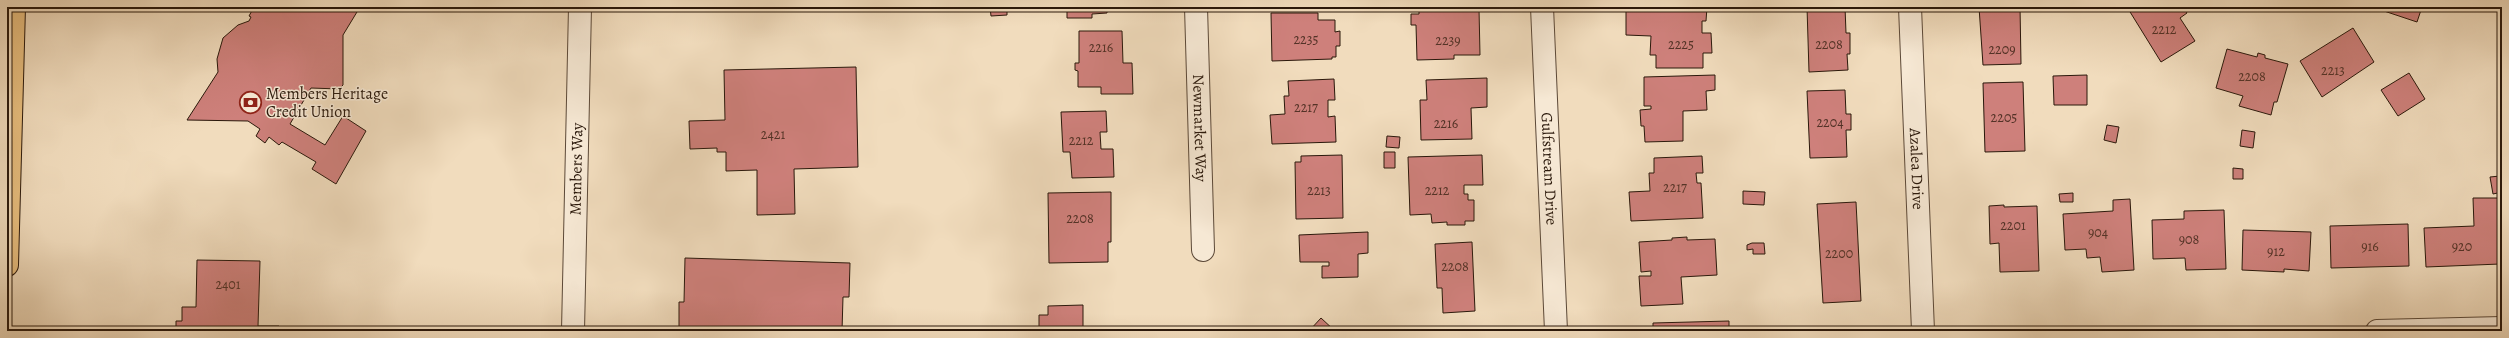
<svg xmlns="http://www.w3.org/2000/svg" width="2509" height="338" font-family="Alegreya,serif">
  <rect width="100%" height="100%" fill="#f1dcbd"/>
  <filter id="stains"><feTurbulence type="fractalNoise" baseFrequency=".005" numOctaves="4"/><feColorMatrix values="0 0 0 0 .2 0 0 0 0 .09 0 0 0 0 .02 0 0 0 .5 -.17"/></filter>
  <radialGradient id="worn" r=".72"><stop offset=".6" stop-color="#630" stop-opacity="0"/><stop offset="1" stop-color="#630" stop-opacity=".3"/></radialGradient>
  <path fill="#ce807b" stroke="#2a180b" d="M 254,7 L 360,7 L 343,35 L 343,85 L 339,89 L 311,88 L 290,124 L 325,145 L 343,116 L 366,131 L 336,184 L 312,169 L 316,162 L 282,142 L 279,145 L 269,137 L 265,143 L 256,136 L 260,129 L 248,121 L 187,120 L 218,72 L 217,59 L 223,38 L 238,25 L 249,21 L 251,17 L 249,16 Z
    M 990,7 L 1007,7 L 1007,15 L 991,16 Z
    M 1067,7 L 1107,7 L 1107,13 L 1092,14 L 1092,18 L 1067,18 Z
    M 1626,7 L 1707,7 L 1706,21 L 1702,21 L 1702,33 L 1711,33 L 1712,53 L 1703,53 L 1703,68 L 1656,68 L 1656,55 L 1650,55 L 1651,36 L 1626,35 Z
    M 1807,7 L 1845,7 L 1846,33 L 1850,33 L 1850,54 L 1847,54 L 1848,70 L 1809,72 Z
    M 1979,7 L 2020,7 L 2021,64 L 1983,65 Z
    M 2127,7 L 2183,7 L 2187,13 L 2180,18 L 2195,41 L 2161,62 Z
    M 2378,7 L 2422,7 L 2417,22 L 2378,9 Z
    M 1479,9 L 1480,55 L 1454,55 L 1454,59 L 1417,60 L 1416,25 L 1411,25 L 1411,14 L 1419,14 L 1419,10 Z
    M 1271,13 L 1318,13 L 1318,20 L 1335,20 L 1335,32 L 1340,31 L 1340,46 L 1336,46 L 1336,57 L 1332,57 L 1332,59 L 1272,61 Z
    M 2353,28 L 2374,62 L 2322,97 L 2300,61 Z
    M 1079,31 L 1122,31 L 1123,63 L 1132,63 L 1133,94 L 1101,94 L 1101,87 L 1078,87 L 1078,71 L 1075,70 L 1075,63 L 1079,63 Z
    M 2227,49 L 2257,57 L 2258,53 L 2265,55 L 2265,58 L 2288,64 L 2277,102 L 2274,102 L 2271,115 L 2239,106 L 2243,96 L 2216,88 Z
    M 856,67 L 858,167 L 794,169 L 795,214 L 757,215 L 757,170 L 726,171 L 726,152 L 717,152 L 717,148 L 690,149 L 689,121 L 725,120 L 724,70 Z
    M 2409,73 L 2425,99 L 2398,116 L 2381,90 Z
    M 1715,75 L 1715,90 L 1706,91 L 1707,110 L 1683,111 L 1683,141 L 1645,142 L 1644,126 L 1641,126 L 1640,110 L 1651,109 L 1651,106 L 1644,106 L 1644,77 Z
    M 2087,75 L 2087,105 L 2054,105 L 2053,76 Z
    M 1487,78 L 1487,107 L 1471,108 L 1472,139 L 1421,140 L 1420,100 L 1427,100 L 1426,80 Z
    M 1334,79 L 1335,100 L 1328,100 L 1328,117 L 1335,116 L 1336,142 L 1272,144 L 1270,115 L 1285,114 L 1284,96 L 1289,96 L 1288,81 Z
    M 2023,82 L 2025,151 L 1985,152 L 1983,83 Z
    M 1845,90 L 1846,114 L 1851,114 L 1851,130 L 1846,130 L 1847,157 L 1810,158 L 1807,91 Z
    M 1106,111 L 1107,132 L 1100,132 L 1101,149 L 1113,149 L 1114,177 L 1072,178 L 1070,152 L 1063,152 L 1061,112 Z
    M 2107,125 L 2119,127 L 2116,143 L 2104,140 Z
    M 2242,130 L 2255,132 L 2253,148 L 2240,146 Z
    M 1387,136 L 1400,137 L 1399,148 L 1386,147 Z
    M 1384,152 L 1395,152 L 1395,168 L 1384,168 Z
    M 1342,155 L 1343,218 L 1296,219 L 1295,162 L 1301,162 L 1301,156 Z
    M 1482,155 L 1483,185 L 1464,185 L 1464,194 L 1468,194 L 1468,200 L 1474,200 L 1474,221 L 1465,221 L 1465,225 L 1447,225 L 1447,222 L 1432,223 L 1431,214 L 1410,215 L 1408,157 Z
    M 1702,156 L 1703,173 L 1696,173 L 1697,183 L 1701,183 L 1703,218 L 1631,221 L 1629,192 L 1650,191 L 1649,173 L 1654,173 L 1654,158 Z
    M 2233,168 L 2243,169 L 2243,179 L 2233,179 Z
    M 2500,176 L 2502,192 L 2493,194 L 2490,177 Z
    M 1743,191 L 1765,192 L 1764,205 L 1743,204 Z
    M 1111,192 L 1111,242 L 1108,242 L 1108,262 L 1049,263 L 1048,193 Z
    M 2073,193 L 2073,202 L 2060,202 L 2059,194 Z
    M 2473,198 L 2498,198 L 2500,264 L 2426,267 L 2424,228 L 2474,226 Z
    M 2130,199 L 2134,270 L 2102,272 L 2100,257 L 2087,258 L 2086,249 L 2065,250 L 2063,214 L 2113,211 L 2113,200 Z
    M 1856,202 L 1861,301 L 1823,303 L 1817,204 Z
    M 2004,205 L 2004,207 L 2037,206 L 2039,271 L 2000,272 L 1999,243 L 1990,244 L 1989,206 Z
    M 2224,210 L 2226,269 L 2186,270 L 2185,258 L 2153,259 L 2152,220 L 2184,219 L 2184,211 Z
    M 2408,224 L 2409,266 L 2331,268 L 2330,226 Z
    M 2243,230 L 2311,232 L 2309,271 L 2284,269 L 2284,272 L 2242,270 Z
    M 1368,232 L 1368,253 L 1358,254 L 1358,277 L 1322,278 L 1322,266 L 1329,266 L 1329,262 L 1300,262 L 1299,235 Z
    M 1687,237 L 1687,240 L 1715,239 L 1717,275 L 1681,277 L 1683,304 L 1641,306 L 1639,276 L 1651,276 L 1651,271 L 1641,272 L 1639,242 L 1672,240 L 1672,238 Z
    M 1472,242 L 1475,311 L 1443,313 L 1442,288 L 1437,288 L 1435,244 Z
    M 1752,243 L 1764,243 L 1765,254 L 1753,254 L 1753,249 L 1747,250 L 1747,245 Z
    M 685,258 L 850,263 L 849,297 L 843,297 L 842,331 L 679,331 L 679,302 L 684,302 Z
    M 197,260 L 260,261 L 258,326 L 279,326 L 279,331 L 176,331 L 176,321 L 182,321 L 182,307 L 196,307 Z
    M 1083,305 L 1083,331 L 1039,331 L 1039,315 L 1048,315 L 1048,306 Z
    M 1321,318 L 1335,331 L 1309,331 Z
    M 1729,321 L 1729,331 L 1653,331 L 1653,323 Z"/>
  <g fill="none" stroke-linecap="round" stroke-linejoin="round">
    <defs>
      <g id="minor">
        <path id="s1" d="M 1196,7 L 1203,250"/>
        <path id="s2" d="M 1542,7 L 1556,331"/>
        <path id="s3" d="M 1910,7 L 1923,331"/>
        <path id="s4" d="M 573,331 L 580,7"/>
        <path d="M 2377,331 L 2502,328"/>
      </g>
      <path id="major" d="M 7,265 L 14,7"/>
    </defs>
    <use href="#minor" stroke="#5c4938" stroke-width="24"/>
    <use href="#major" stroke="#2a180b" stroke-width="24"/>
    <use href="#minor" stroke="#f6e8d4" stroke-width="22"/>
    <use href="#major" stroke="#e8be7e" stroke-width="22"/>
  </g>
  <defs>
    <symbol id="bank-ring" viewBox="-11 -11 22 22"><circle r="9.5" fill="#f6e8d4" stroke="#8f2418" stroke-width="1.5"/><path d="M-6-4H6V4H-6ZM0-2.3a2.3 2.3 0 1 0 0 4.6a2.3 2.3 0 1 0 0-4.6Z" fill="#8f2418"/></symbol>
  </defs>
  <g fill-rule="evenodd">
    <use href="#bank-ring" x="238" y="90" width="25" height="25"/>
  </g>
  <g text-anchor="middle" dominant-baseline="central" stroke-width="3" stroke-linejoin="round" paint-order="stroke">
    <g font-size="14" fill="#533227">
      <text x="2164" y="29">2212</text>
      <text x="1306" y="39">2235</text>
      <text x="1448" y="40">2239</text>
      <text x="1681" y="44">2225</text>
      <text x="1829" y="44">2208</text>
      <text x="1101" y="47">2216</text>
      <text x="2002" y="49">2209</text>
      <text x="2333" y="70">2213</text>
      <text x="2252" y="76">2208</text>
      <text x="1306" y="107">2217</text>
      <text x="2004" y="117">2205</text>
      <text x="1830" y="122">2204</text>
      <text x="1446" y="123">2216</text>
      <text x="773" y="134">2421</text>
      <text x="1081" y="140">2212</text>
      <text x="1675" y="187">2217</text>
      <text x="1319" y="190">2213</text>
      <text x="1437" y="190">2212</text>
      <text x="1080" y="218">2208</text>
      <text x="2013" y="225">2201</text>
      <text x="2098" y="232">904</text>
      <text x="2189" y="239">908</text>
      <text x="2370" y="246">916</text>
      <text x="2462" y="246">920</text>
      <text x="2276" y="251">912</text>
      <text x="1839" y="253">2200</text>
      <text x="1455" y="266">2208</text>
      <text x="228" y="284">2401</text>
    </g>
    <g font-size="16" fill="#2a180b" stroke="#f6e8d4" text-anchor="start">
      <text x="266" y="94">Members Heritage<tspan x="266" dy="18">Credit Union</tspan></text>
    </g>
    <g font-size="16" fill="#2a180b" stroke="#f6e8d4">
      <text stroke="none"><textPath href="#s1" startOffset="121">Newmarket Way</textPath></text>
      <text stroke="none"><textPath href="#s4" startOffset="162">Members Way</textPath></text>
      <text stroke="none"><textPath href="#s2" startOffset="162">Gulfstream Drive</textPath></text>
      <text stroke="none"><textPath href="#s3" startOffset="162">Azalea Drive</textPath></text>
    </g>
  </g>
  <rect width="2509" height="338" fill="none" stroke="#f1dcbd" stroke-width="24"/>
  <rect x="8" y="8" width="2493" height="322" fill="none" stroke="#2a180b" stroke-width="2"/>
  <rect x="12" y="12" width="2485" height="314" fill="none" stroke="#2a180b"/>
  <rect width="100%" height="100%" filter="url(#stains)"/>
  <rect width="100%" height="100%" fill="url(#worn)"/>
</svg>
